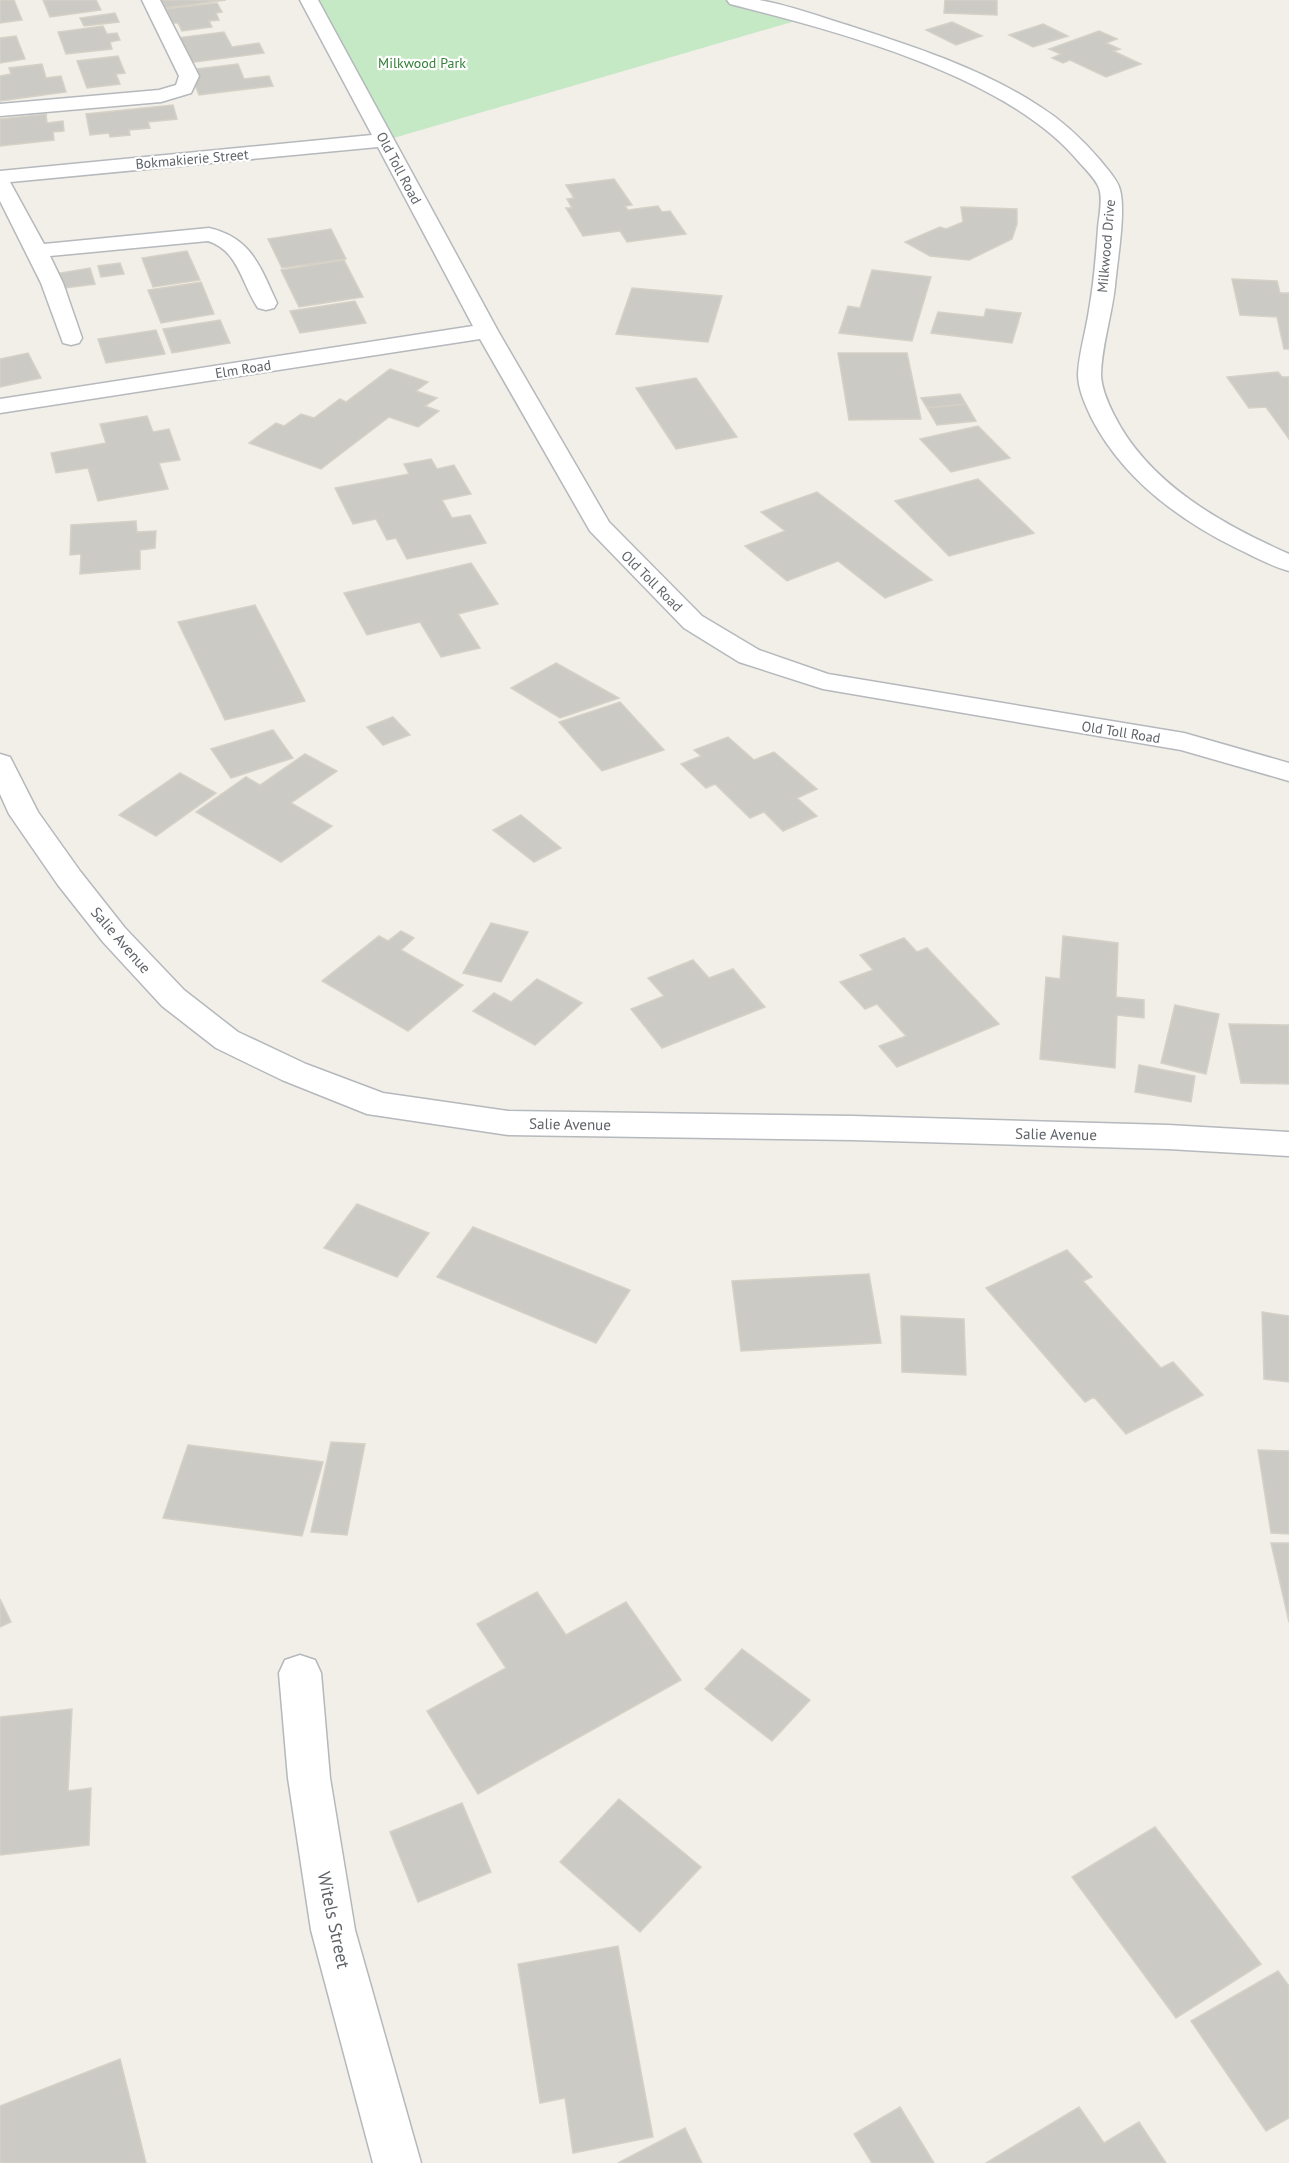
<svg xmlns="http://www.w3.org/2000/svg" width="1289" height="2163" font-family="'PT Sans',sans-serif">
  <rect width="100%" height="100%" fill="#f1efe8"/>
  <path fill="#c5e8c5" d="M 317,0 L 724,0 L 802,19 L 390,139 Z"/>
  <path fill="#cccac5" stroke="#d6d1c6" stroke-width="1.5" d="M 0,0 L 14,0 L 22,20 L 0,23 Z
    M 43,0 L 96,0 L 101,10 L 50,17 Z
    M 161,0 L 226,0 L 165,8 Z
    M 945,0 L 997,0 L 997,15 L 944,13 Z
    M 217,3 L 222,12 L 216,13 L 219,20 L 209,21 L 212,27 L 182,31 L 178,23 L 173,23 L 166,9 Z
    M 115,13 L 119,22 L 84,26 L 80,18 Z
    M 952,22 L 982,36 L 956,45 L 926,30 Z
    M 1043,24 L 1068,36 L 1033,47 L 1009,35 Z
    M 103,26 L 107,34 L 117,33 L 120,40 L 110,42 L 112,49 L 66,54 L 58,32 Z
    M 1099,31 L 1117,39 L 1106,43 L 1120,49 L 1113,51 L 1141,64 L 1106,77 L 1070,60 L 1063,63 L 1052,58 L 1061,54 L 1049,49 Z
    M 224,32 L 232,47 L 259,43 L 264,53 L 187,63 L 176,38 Z
    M 16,36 L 25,59 L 0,63 L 0,38 Z
    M 118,56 L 125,73 L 116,74 L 120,84 L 87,88 L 77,61 Z
    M 42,64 L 46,78 L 61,76 L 66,92 L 0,101 L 0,76 L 11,74 L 9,68 Z
    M 238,64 L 244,79 L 269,76 L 273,86 L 199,95 L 189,70 Z
    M 173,105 L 177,119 L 148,122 L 150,128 L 129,130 L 130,135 L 110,137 L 109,133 L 90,135 L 86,114 Z
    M 46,114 L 47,123 L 63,121 L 64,131 L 53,132 L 54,140 L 0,146 L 0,119 Z
    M 614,179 L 632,205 L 625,206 L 628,210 L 658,206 L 662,212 L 670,211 L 686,234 L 627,242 L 620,231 L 583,236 L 566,208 L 572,208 L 567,199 L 574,198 L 566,185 Z
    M 961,207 L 1017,209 L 1017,224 L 1012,239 L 969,260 L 930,256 L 905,242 L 940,227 L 946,229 L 963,222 Z
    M 331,229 L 346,259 L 282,268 L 268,239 Z
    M 187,251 L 200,280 L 153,287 L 142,258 Z
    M 344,260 L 363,297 L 299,307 L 281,270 Z
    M 120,263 L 124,274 L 101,277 L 98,266 Z
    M 90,268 L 95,284 L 65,288 L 60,273 Z
    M 872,270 L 931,277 L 912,341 L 839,333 L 848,306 L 860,308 Z
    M 1232,279 L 1277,281 L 1280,293 L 1289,293 L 1289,349 L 1284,349 L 1277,317 L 1240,315 Z
    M 201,282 L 214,314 L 161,323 L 148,290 Z
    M 632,288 L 722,296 L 708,342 L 616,334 Z
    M 355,301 L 366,323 L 300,333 L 290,311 Z
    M 986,309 L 1021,313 L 1012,343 L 931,333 L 938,312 L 984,317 Z
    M 220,320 L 230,343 L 172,353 L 163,329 Z
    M 156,330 L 165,354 L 106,363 L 98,339 Z
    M 28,353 L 41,378 L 0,387 L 0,359 Z
    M 838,353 L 907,353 L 921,419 L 849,420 Z
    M 390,369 L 428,382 L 416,391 L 437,398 L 425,406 L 439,411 L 418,427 L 389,417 L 321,469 L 249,443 L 276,423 L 284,426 L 301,414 L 314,418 L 340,399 L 346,402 Z
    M 1278,372 L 1282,377 L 1289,377 L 1289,439 L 1266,407 L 1249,408 L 1227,377 Z
    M 696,378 L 737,437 L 676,449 L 636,388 Z
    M 960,394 L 966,404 L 927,408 L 921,398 Z
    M 966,404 L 976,421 L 937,425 L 927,408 Z
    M 147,416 L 153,432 L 169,429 L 180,460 L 159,463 L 168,489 L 98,501 L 88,468 L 56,473 L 51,453 L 106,443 L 100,424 Z
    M 978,426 L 1010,458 L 951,472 L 920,439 Z
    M 431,459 L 437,469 L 454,465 L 471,494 L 442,500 L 452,518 L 470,515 L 486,543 L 407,559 L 396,538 L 387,540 L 376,519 L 353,524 L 335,488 L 409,474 L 404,464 Z
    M 978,479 L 1034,533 L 949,556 L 895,501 Z
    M 817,492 L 932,580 L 885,598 L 838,561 L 787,581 L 745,546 L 785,531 L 761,512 Z
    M 136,521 L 137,532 L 156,531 L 155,548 L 140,550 L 140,569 L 80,574 L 81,554 L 70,555 L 71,525 Z
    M 471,563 L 498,604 L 458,614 L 480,648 L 441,657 L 420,622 L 367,635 L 344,593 Z
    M 255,605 L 305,701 L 225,720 L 178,622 Z
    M 556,663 L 619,698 L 560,718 L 511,688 Z
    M 620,702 L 664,750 L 602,771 L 559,722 Z
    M 393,717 L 410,735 L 383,745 L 367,727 Z
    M 273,730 L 293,758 L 231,778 L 211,749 Z
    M 728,737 L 754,760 L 774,752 L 817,789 L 797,798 L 817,816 L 783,831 L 764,812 L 750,818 L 715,784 L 706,788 L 681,764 L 701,756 L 694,750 Z
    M 305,754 L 337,771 L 291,803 L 332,826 L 281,862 L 196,812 L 246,777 L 260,785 Z
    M 180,773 L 216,793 L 156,836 L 119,815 Z
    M 521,815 L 561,848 L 534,862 L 493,830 Z
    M 491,923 L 528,932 L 501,982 L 463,973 Z
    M 401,931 L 414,938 L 401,950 L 463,985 L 408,1031 L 322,981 L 379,936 L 388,941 Z
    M 1063,936 L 1118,943 L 1116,997 L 1144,1000 L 1144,1018 L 1117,1015 L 1115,1068 L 1040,1059 L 1046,977 L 1060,979 Z
    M 904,938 L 917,952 L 927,948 L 999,1024 L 897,1067 L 879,1046 L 906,1036 L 877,1004 L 865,1009 L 840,982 L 873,970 L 860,955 Z
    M 693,960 L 709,978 L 733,969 L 765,1007 L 662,1048 L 631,1009 L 664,996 L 648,978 Z
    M 537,979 L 582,1003 L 535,1045 L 473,1011 L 494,993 L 511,1002 Z
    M 1175,1005 L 1219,1014 L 1206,1074 L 1161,1063 Z
    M 1229,1024 L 1289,1025 L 1289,1084 L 1241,1083 Z
    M 1139,1065 L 1195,1076 L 1191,1102 L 1135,1092 Z
    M 357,1204 L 429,1233 L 397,1277 L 324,1248 Z
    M 473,1227 L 630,1290 L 596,1343 L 437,1277 Z
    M 1067,1250 L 1092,1277 L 1083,1281 L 1161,1368 L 1173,1362 L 1203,1395 L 1126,1434 L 1094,1397 L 1085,1402 L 986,1288 Z
    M 869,1274 L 881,1343 L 741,1351 L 732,1281 Z
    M 1262,1312 L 1289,1316 L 1289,1382 L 1264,1379 Z
    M 901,1316 L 964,1319 L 966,1375 L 902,1372 Z
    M 331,1442 L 365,1444 L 347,1535 L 311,1532 Z
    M 188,1445 L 323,1462 L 302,1536 L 163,1518 Z
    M 1258,1450 L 1289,1451 L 1289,1534 L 1271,1533 Z
    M 1271,1543 L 1289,1543 L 1289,1622 Z
    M 537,1592 L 566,1635 L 626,1602 L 681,1680 L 478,1794 L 427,1711 L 506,1668 L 477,1624 Z
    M 0,1599 L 11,1622 L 0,1627 Z
    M 742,1649 L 810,1700 L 772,1741 L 705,1689 Z
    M 72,1709 L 68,1791 L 91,1788 L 89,1845 L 0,1855 L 0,1717 Z
    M 619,1799 L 701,1867 L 640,1932 L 560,1862 Z
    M 462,1803 L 491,1872 L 418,1902 L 390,1832 Z
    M 1155,1827 L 1261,1964 L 1176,2018 L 1072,1877 Z
    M 618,1946 L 653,2137 L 573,2153 L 565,2098 L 540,2103 L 518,1964 Z
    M 1278,1971 L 1289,1986 L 1289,2118 L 1266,2131 L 1191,2021 Z
    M 120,2059 L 146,2163 L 0,2163 L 0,2106 Z
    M 900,2107 L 934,2163 L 872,2163 L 854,2134 Z
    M 1079,2107 L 1104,2143 L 1139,2122 L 1166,2163 L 986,2163 Z
    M 685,2128 L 702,2163 L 618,2163 Z"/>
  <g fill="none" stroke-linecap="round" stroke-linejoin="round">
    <defs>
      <path id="service" d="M 0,176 L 7,178 L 10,182 L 44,244 L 209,228 C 252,238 260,267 277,303 L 274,308 L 266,310 L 258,308 C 241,283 239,251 208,241 L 50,256 L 63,283 L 82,338 L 79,343 L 71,345 L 63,343 L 41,283 L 0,201 Z"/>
      <path id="minor" d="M 142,0 L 160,0 L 199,76 L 191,93 L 161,102 L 0,116 L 0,104 L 159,90 L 176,85 L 179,76 Z
        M 300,0 L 318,0 L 498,331 L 609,522 L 702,616 L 759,650 L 828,674 L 1184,733 L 1289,763 L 1289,781 L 1181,750 L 823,689 L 739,662 L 684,628 L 590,531 L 480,339 L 0,413 L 0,399 L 473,326 L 378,147 L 0,183 L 0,171 L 372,135 Z
        M 727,0 C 737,0 749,0 759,0 C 788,5 818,16 847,25 C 912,46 981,68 1039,106 C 1063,121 1082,139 1100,160 C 1107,169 1118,180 1120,190 C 1126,212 1117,262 1115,286 C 1112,315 1101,348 1101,376 C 1102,390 1108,403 1114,415 C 1148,483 1221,524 1289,554 L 1289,571 C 1271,566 1255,557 1238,549 C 1179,520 1122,478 1091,417 C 1085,404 1078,389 1078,374 C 1079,353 1086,331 1089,310 C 1094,283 1096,256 1098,228 C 1099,216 1103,199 1099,188 C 1095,178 1086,170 1079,162 C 1007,75 837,31 730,4 Z
        M 0,754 L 10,757 L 38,812 L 80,871 L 125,928 L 184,990 L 238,1032 L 306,1064 L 383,1093 L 508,1111 L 853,1116 L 1168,1125 L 1289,1132 L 1289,1156 L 1168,1149 L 853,1140 L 508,1135 L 367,1114 L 282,1080 L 216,1048 L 162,1006 L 103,942 L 58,885 L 9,814 L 0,794 Z
        M 300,1655 L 315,1660 L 321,1673 L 330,1778 L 355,1930 L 421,2163 L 373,2163 L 311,1930 L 288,1778 L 279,1673 L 285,1660 Z"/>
    </defs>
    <use href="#service" stroke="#b5b8bc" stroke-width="3"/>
    <use href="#minor" stroke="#b5b8bc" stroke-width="3"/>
    <use href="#service" fill="#fff" fill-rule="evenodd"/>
    <use href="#minor" fill="#fff" fill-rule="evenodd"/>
  </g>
  <g text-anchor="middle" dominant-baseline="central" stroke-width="4.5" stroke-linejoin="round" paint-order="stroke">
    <g font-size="14" fill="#348238" stroke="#fff">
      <text x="422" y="63">Milkwood Park</text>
    </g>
    <g font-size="14" fill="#5f6368" stroke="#fff">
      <text transform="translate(192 159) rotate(-5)">Bokmakierie Street</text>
      <text transform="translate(399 168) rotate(62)">Old Toll Road</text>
      <text transform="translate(1106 246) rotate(-85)">Milkwood Drive</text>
      <text transform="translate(243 369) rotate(-9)">Elm Road</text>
      <text transform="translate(652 581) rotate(45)">Old Toll Road</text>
      <text transform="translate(1121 732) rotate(9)">Old Toll Road</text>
    </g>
    <g font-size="15" fill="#5f6368" stroke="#fff">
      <text transform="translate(121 940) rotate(49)">Salie Avenue</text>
      <text transform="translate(570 1124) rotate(1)">Salie Avenue</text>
      <text transform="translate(1056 1134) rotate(1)">Salie Avenue</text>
    </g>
    <g font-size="18" fill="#5f6368" stroke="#fff">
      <text transform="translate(334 1920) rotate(78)">Witels Street</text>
    </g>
  </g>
</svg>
